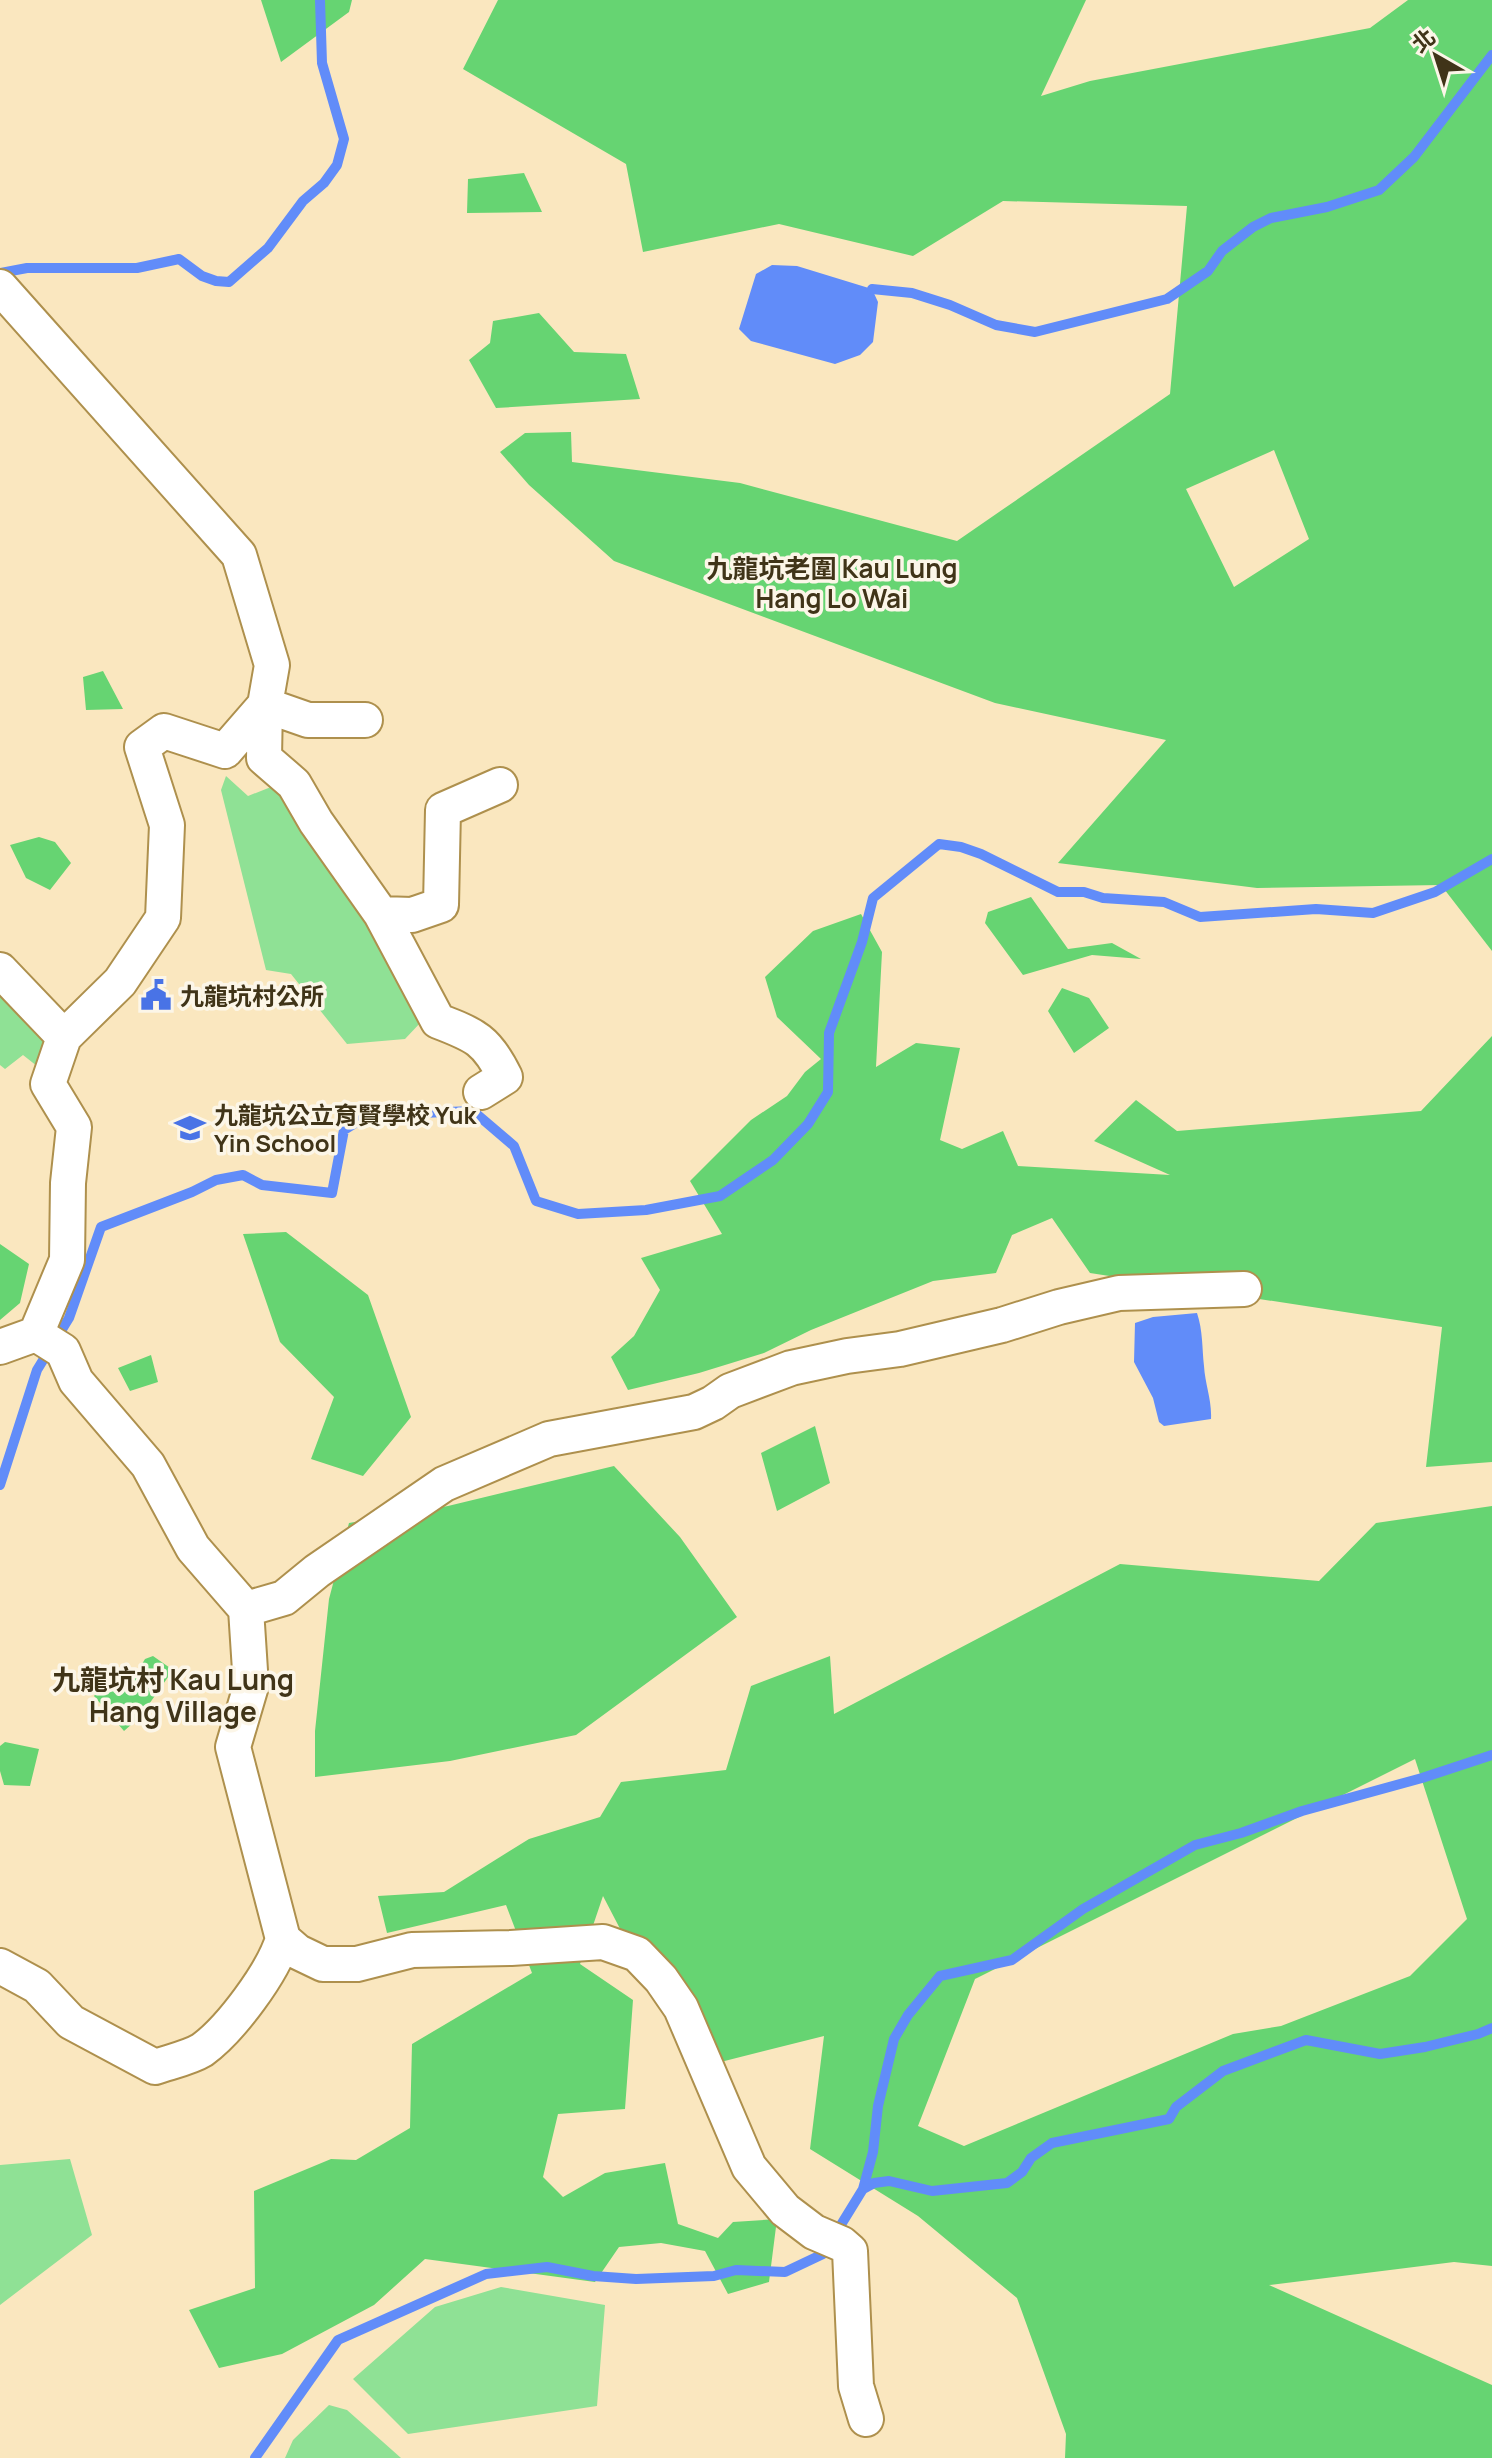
<svg xmlns="http://www.w3.org/2000/svg" width="1492" height="2458" font-family="Manrope,'Noto Sans TC',sans-serif">
  <rect width="100%" height="100%" fill="#fae7bf"/>
  <path fill="#8fe195" d="M 226,776 L 248,796 L 281,783 L 370,911 L 422,1021 L 405,1039 L 347,1044 L 291,974 L 266,970 L 221,790 Z
    M 0,988 L 55,1054 L 42,1070 L 23,1055 L 5,1069 L 0,1065 Z
    M 70,2159 L 92,2235 L 0,2305 L 0,2165 Z
    M 501,2287 L 605,2305 L 597,2406 L 408,2434 L 353,2379 L 435,2307 Z
    M 329,2405 L 347,2410 L 401,2458 L 285,2458 L 293,2440 Z"/>
  <path fill="#66d472" fill-rule="evenodd" d="M 261,0 L 352,0 L 349,12 L 281,62 Z
    M 498,0 L 1086,0 L 1041,96 L 1090,81 L 1370,28 L 1408,0 L 1492,0 L 1492,951 L 1441,885 L 1257,888 L 1058,863 L 1166,740 L 995,703 L 614,561 L 529,485 L 500,452 L 525,433 L 571,432 L 572,462 L 740,483 L 957,541 L 1170,394 L 1187,206 L 1003,201 L 913,256 L 779,224 L 643,252 L 626,164 L 463,69 ZM 1274,450 L 1309,539 L 1234,587 L 1186,489 Z
    M 524,173 L 542,212 L 467,213 L 468,179 Z
    M 539,313 L 574,352 L 626,354 L 640,399 L 496,408 L 469,360 L 490,343 L 493,321 Z
    M 103,671 L 123,709 L 86,710 L 83,677 Z
    M 39,837 L 55,842 L 71,863 L 50,890 L 26,878 L 10,845 Z
    M 1031,897 L 1068,949 L 1112,943 L 1141,959 L 1092,955 L 1023,975 L 985,923 L 988,912 Z
    M 861,914 L 882,952 L 876,1067 L 916,1043 L 960,1048 L 940,1140 L 962,1149 L 1003,1131 L 1018,1166 L 1170,1175 L 1094,1141 L 1136,1100 L 1177,1131 L 1421,1111 L 1492,1036 L 1492,1462 L 1426,1467 L 1442,1327 L 1090,1273 L 1052,1218 L 1012,1235 L 996,1273 L 933,1281 L 811,1330 L 764,1353 L 699,1373 L 628,1390 L 611,1357 L 634,1336 L 660,1290 L 641,1258 L 722,1234 L 690,1181 L 751,1120 L 787,1096 L 805,1072 L 821,1059 L 777,1017 L 765,977 L 813,931 Z
    M 1062,988 L 1089,998 L 1109,1028 L 1074,1053 L 1048,1011 Z
    M 286,1232 L 368,1295 L 411,1417 L 363,1476 L 311,1459 L 334,1397 L 280,1342 L 243,1234 Z
    M 0,1244 L 29,1264 L 20,1303 L 0,1320 Z
    M 151,1355 L 158,1382 L 130,1391 L 118,1368 Z
    M 815,1426 L 830,1483 L 777,1511 L 761,1453 Z
    M 614,1466 L 680,1537 L 737,1617 L 576,1735 L 450,1761 L 315,1777 L 315,1731 L 329,1599 L 349,1523 L 448,1506 Z
    M 1492,1506 L 1492,2266 L 1454,2262 L 1269,2285 L 1492,2385 L 1492,2458 L 1065,2458 L 1066,2434 L 1017,2298 L 918,2216 L 810,2149 L 824,2036 L 693,2069 L 603,1896 L 580,1964 L 633,2000 L 625,2109 L 558,2114 L 543,2177 L 563,2197 L 605,2173 L 665,2163 L 678,2224 L 718,2238 L 733,2222 L 777,2219 L 769,2282 L 728,2294 L 705,2251 L 661,2243 L 619,2247 L 595,2282 L 425,2259 L 374,2305 L 282,2354 L 219,2368 L 189,2310 L 255,2288 L 254,2191 L 331,2159 L 356,2160 L 410,2128 L 412,2044 L 532,1973 L 506,1905 L 387,1933 L 378,1896 L 444,1892 L 529,1839 L 600,1817 L 621,1782 L 726,1770 L 751,1686 L 830,1656 L 834,1714 L 1120,1564 L 1319,1581 L 1376,1523 ZM 1415,1759 L 1467,1919 L 1410,1976 L 1281,2026 L 1233,2034 L 964,2146 L 918,2126 L 975,1979 Z
    M 153,1656 L 173,1670 L 140,1717 L 124,1731 L 94,1696 L 105,1682 L 130,1684 L 145,1659 Z
    M 5,1742 L 39,1749 L 30,1786 L 4,1785 L 0,1771 L 0,1746 Z"/>
  <path fill="#618cf9" d="M 772,265 L 797,266 L 872,289 L 878,302 L 873,342 L 860,355 L 835,364 L 751,341 L 739,329 L 756,274 Z
    M 1197,1313 C 1203,1331 1202,1348 1204,1366 C 1205,1384 1212,1400 1211,1419 L 1164,1426 L 1159,1422 L 1153,1398 L 1134,1362 L 1135,1323 L 1153,1317 Z"/>
  <g fill="none" stroke-linecap="round" stroke-linejoin="round">
    <path stroke="#618cf9" stroke-width="10" d="M 0,273 L 27,268 L 137,268 L 179,259 L 202,276 L 216,281 L 229,282 L 268,248 L 303,201 L 324,183 L 337,165 L 344,139 L 322,63 L 320,0
      M 872,289 L 912,293 L 950,305 L 996,325 L 1035,332 L 1167,299 L 1208,271 L 1222,251 L 1253,227 L 1271,218 L 1327,207 L 1379,190 L 1414,157 L 1492,55
      M 0,1485 L 37,1370 L 69,1318 L 101,1227 L 192,1192 L 216,1180 L 243,1175 L 262,1185 L 332,1193 L 344,1130 L 368,1115 L 473,1111 L 514,1146 L 536,1201 L 578,1214 L 646,1210 L 720,1196 L 773,1160 L 808,1124 L 828,1092 L 829,1033 L 862,942 L 873,898 L 939,844 L 961,847 L 981,854 L 1058,892 L 1084,892 L 1103,898 L 1164,902 L 1200,917 L 1316,909 L 1373,913 L 1435,892 L 1492,859
      M 863,2189 L 874,2183 L 889,2181 L 932,2191 L 1007,2183 L 1022,2172 L 1031,2158 L 1052,2143 L 1169,2119 L 1176,2107 L 1223,2071 L 1306,2040 L 1380,2054 L 1425,2047 L 1478,2034 L 1492,2028
      M 255,2458 L 338,2340 L 486,2274 L 547,2267 L 593,2276 L 636,2279 L 714,2276 L 736,2270 L 785,2272 L 823,2254 L 863,2189 L 873,2152 L 878,2106 L 894,2039 L 908,2015 L 940,1976 L 1012,1960 L 1083,1909 L 1195,1845 L 1241,1833 L 1302,1811 L 1422,1778 L 1492,1755"/>
    <defs>
      <path id="minor" d="M 0,287 L 239,555 L 272,665 L 265,705 L 264,758 L 294,784 L 316,822 L 381,914 L 412,915 L 441,905 L 443,810 L 500,785
        M 381,914 L 438,1021 C 475,1035 487,1040 505,1077 L 481,1092
        M 0,970 L 64,1037 L 120,982 L 163,918 L 167,825 L 142,747 L 164,731 L 225,751 L 265,705 L 308,720 L 365,720
        M 36,1334 L 67,1260 L 68,1183 L 74,1127 L 48,1084 L 64,1037
        M 0,1347 L 36,1334 L 63,1351 L 76,1381 L 148,1465 L 193,1548 L 246,1609 L 251,1686 L 233,1747 L 283,1939 L 298,1952 L 323,1964 L 357,1964 L 412,1950 L 511,1948 L 603,1942 L 637,1954 L 661,1979 L 681,2008 L 749,2167 L 785,2210 L 814,2232 L 842,2244 L 850,2251 L 856,2386 L 866,2419
        M 246,1609 L 284,1598 L 317,1571 L 444,1484 L 549,1439 L 694,1412 L 713,1403 L 730,1391 L 791,1368 L 847,1356 L 900,1349 L 1002,1325 L 1059,1307 L 1119,1293 L 1244,1289
        M 0,1966 L 37,1986 L 71,2022 L 155,2067 C 169,2062 189,2058 202,2050 C 231,2029 273,1972 283,1939"/>
    </defs>
    <use href="#minor" stroke="#ae904d" stroke-width="38"/>
    <use href="#minor" stroke="#fff" stroke-width="34"/>
  </g>
  <defs>
    <symbol id="civic-bare" viewBox="-9 -9 18 18"><path d="M-.6-6.5H3V-4.5H.6V-3L4-1V1h2V6H-6V1h2V-1L-.6-3ZM-1.2 2.5V6h2.4V2.5Z" fill="#4973e6" stroke="#fcf6e8" stroke-width="2.5" paint-order="stroke"/></symbol>
    <symbol id="school-bare" viewBox="-9 -9 18 18"><path d="M0-5L7-2L0 1L-7-2ZM-4 1L0 2.5L4 1V4Q0 6-4 4Z" fill="#4973e6" stroke="#fcf6e8" stroke-width="2.5" paint-order="stroke"/></symbol>
  </defs>
  <g fill-rule="evenodd">
    <use href="#civic-bare" x="134" y="973" width="44" height="44"/>
    <use href="#school-bare" x="168" y="1106" width="44" height="44"/>
  </g>
  <g text-anchor="middle" dominant-baseline="central" stroke-width="7" stroke-linejoin="round" paint-order="stroke">
    <g font-size="24" font-weight="bold" fill="#403418" stroke="#fcf6e8" text-anchor="start">
      <text x="180" y="995">九龍坑村公所</text>
      <text x="214" y="1114">九龍坑公立育賢學校 Yuk<tspan x="214" dy="28">Yin School</tspan></text>
    </g>
    <g font-size="26" font-weight="bold" fill="#403418" stroke="#fcf6e8">
      <text x="832" y="568">九龍坑老圍 Kau Lung<tspan x="832" dy="30">Hang Lo Wai</tspan></text>
    </g>
    <g font-size="28" font-weight="bold" fill="#403418" stroke="#fcf6e8">
      <text x="173" y="1679">九龍坑村 Kau Lung<tspan x="173" dy="32">Hang Village</tspan></text>
    </g>
  </g>
  <g transform="translate(1436 56) rotate(321)" stroke="#fcf6e8" stroke-width="6" paint-order="stroke">
  <path d="M0-6L14 30L0 20L-14 30Z" fill="#403418"/>
  <text y="-12" font-size="22" font-weight="bold" text-anchor="middle" fill="#403418">北</text>
  </g>
</svg>
